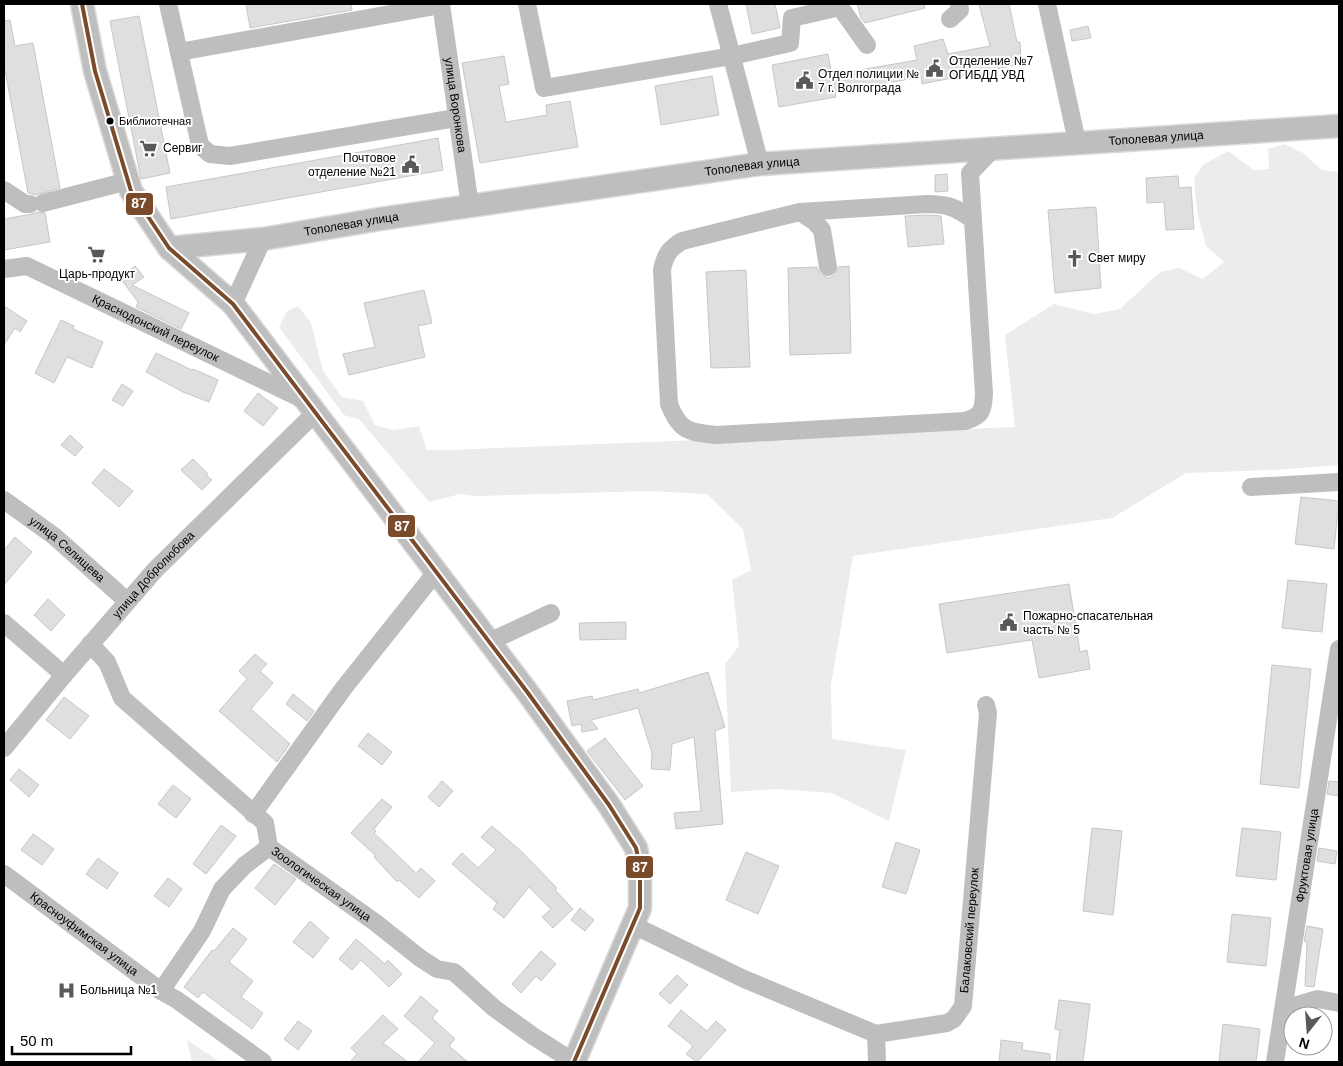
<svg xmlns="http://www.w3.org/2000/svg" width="1343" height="1066" font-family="Helvetica,sans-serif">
  <rect width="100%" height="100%" fill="#fff"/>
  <path fill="#ececec" d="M 1285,144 L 1303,153 L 1322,170 L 1339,172 L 1339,465 L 1272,470 L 1186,473 L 1112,518 L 853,556 L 831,685 L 832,739 L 906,750 L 889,821 L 831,793 L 779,789 L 731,792 L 725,664 L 739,646 L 732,580 L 751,570 L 743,529 L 707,494 L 649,491 L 475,496 L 460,494 L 429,502 L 359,419 L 344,415 L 279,327 L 287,311 L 298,306 L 311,323 L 323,371 L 342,397 L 363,401 L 375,425 L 393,430 L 419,426 L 427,450 L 450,450 L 1015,427 L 1005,335 L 1054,304 L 1094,314 L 1120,309 L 1160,272 L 1179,268 L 1203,279 L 1224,262 L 1206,246 L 1197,212 L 1194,179 L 1203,165 L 1228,151 L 1254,170 L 1269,169 L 1268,149 Z
    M 187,1040 L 220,1062 L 192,1062 Z"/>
  <path fill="#dfdfdf" stroke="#c7c7c7" d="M 246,4 L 351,4 L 352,10 L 250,28 Z
    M 746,4 L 775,4 L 780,28 L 752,34 Z
    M 857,4 L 924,4 L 925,8 L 865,23 L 861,18 Z
    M 979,4 L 1009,4 L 1017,42 L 1020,42 L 1021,64 L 922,84 L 921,77 L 835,92 L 836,97 L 779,107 L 772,65 L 828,54 L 832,75 L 917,60 L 914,46 L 943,39 L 948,54 L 990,46 Z
    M 139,16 L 170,173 L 141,179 L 110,21 Z
    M 10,20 L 15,46 L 33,43 L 60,188 L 36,195 L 28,193 L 4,65 L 4,21 Z
    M 1088,26 L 1091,38 L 1072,41 L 1070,30 Z
    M 504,56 L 509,84 L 499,86 L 506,122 L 547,115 L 546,105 L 570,101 L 578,147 L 480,163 L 462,63 Z
    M 712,76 L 719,115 L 661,125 L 655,86 Z
    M 438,138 L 443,170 L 171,219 L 166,187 Z
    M 947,174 L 948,191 L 935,192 L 935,175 Z
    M 1178,176 L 1179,188 L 1191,187 L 1194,229 L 1166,230 L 1164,202 L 1147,203 L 1146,178 Z
    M 1096,207 L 1101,288 L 1055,293 L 1048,210 Z
    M 37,212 L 45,213 L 50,242 L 4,250 L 4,219 L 32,214 Z
    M 927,215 L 941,216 L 944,244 L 908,247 L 905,216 Z
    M 135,266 L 144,277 L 132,285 L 189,313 L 181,329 L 136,307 L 138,302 L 120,278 Z
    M 849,266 L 851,353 L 790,355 L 788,268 L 817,267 L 820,274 L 829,278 L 835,275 L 838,267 Z
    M 746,270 L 750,367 L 711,368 L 706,272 Z
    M 424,290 L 432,323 L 418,326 L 425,357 L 349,375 L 343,354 L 375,347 L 364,303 Z
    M 4,306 L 27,321 L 20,332 L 15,328 L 4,345 Z
    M 61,320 L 74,326 L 73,329 L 103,342 L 92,368 L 67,357 L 54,383 L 35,373 Z
    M 156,353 L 192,370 L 193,369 L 218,380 L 209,402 L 183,392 L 146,372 Z
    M 122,384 L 133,391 L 123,406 L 112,400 Z
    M 258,393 L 278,408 L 263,426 L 244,411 Z
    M 70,435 L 83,447 L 75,456 L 61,445 Z
    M 193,459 L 208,474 L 206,475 L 212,480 L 202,490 L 181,470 Z
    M 104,469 L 133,491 L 119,507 L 92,483 Z
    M 1301,497 L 1339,501 L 1334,549 L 1295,544 Z
    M 15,537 L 32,552 L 4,585 L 4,550 Z
    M 1288,580 L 1327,584 L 1322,632 L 1282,628 Z
    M 1069,584 L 1080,652 L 1087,650 L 1090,669 L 1039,678 L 1032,640 L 947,653 L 939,604 Z
    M 48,599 L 65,615 L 51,631 L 34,615 Z
    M 626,622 L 626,639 L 580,640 L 579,623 Z
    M 255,654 L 267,664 L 260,671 L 273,683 L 251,709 L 290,744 L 277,762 L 219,711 L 247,679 L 239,671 Z
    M 1272,665 L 1311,669 L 1299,788 L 1260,784 Z
    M 708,672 L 725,727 L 715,731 L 723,824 L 676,829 L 674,813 L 701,811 L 694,737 L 672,744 L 670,770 L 651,769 L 652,753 L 638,708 L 591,720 L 598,729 L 582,732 L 581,724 L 572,726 L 567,701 L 592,696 L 593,700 L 638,689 L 639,693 Z
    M 293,694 L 314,711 L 307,721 L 286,704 Z
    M 64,697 L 89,716 L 70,739 L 46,720 Z
    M 368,733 L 392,752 L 382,765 L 358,746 Z
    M 605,738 L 643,786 L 625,800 L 587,751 Z
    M 19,769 L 39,785 L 29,797 L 10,780 Z
    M 442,781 L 453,791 L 439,807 L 428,797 Z
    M 1329,781 L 1339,782 L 1339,796 L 1327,794 Z
    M 173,785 L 191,799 L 176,818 L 158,804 Z
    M 382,799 L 392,807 L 374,829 L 376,831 L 374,833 L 416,873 L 421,868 L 435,881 L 419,898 L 399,880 L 397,882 L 374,857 L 376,856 L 351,833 Z
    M 221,825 L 236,836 L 206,874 L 193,864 Z
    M 492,826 L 522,852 L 557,888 L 555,890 L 573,909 L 553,928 L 542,917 L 551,909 L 529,887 L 504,918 L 493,909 L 497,903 L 452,864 L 462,853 L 478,868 L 496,850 L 481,837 Z
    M 1092,828 L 1122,831 L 1113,915 L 1083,911 Z
    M 1242,828 L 1281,832 L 1276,880 L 1236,876 Z
    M 33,834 L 54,849 L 42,865 L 21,850 Z
    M 896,842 L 920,850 L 906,894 L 882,887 Z
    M 1319,848 L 1337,851 L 1335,864 L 1317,861 Z
    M 746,852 L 779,866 L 758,914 L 726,900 Z
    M 98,858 L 118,873 L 107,889 L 86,874 Z
    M 274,864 L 296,879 L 275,905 L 255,888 Z
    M 168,878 L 182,889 L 169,907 L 154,896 Z
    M 580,908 L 594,920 L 585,931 L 571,920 Z
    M 1232,914 L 1271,918 L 1266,966 L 1227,962 Z
    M 310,921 L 329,938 L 313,958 L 293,942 Z
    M 1307,926 L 1323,929 L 1314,987 L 1305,986 L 1307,942 L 1304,941 Z
    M 233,928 L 247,939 L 229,962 L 253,981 L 241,997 L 263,1013 L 252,1029 L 203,992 L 198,998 L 184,987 L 212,950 L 214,951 Z
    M 356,939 L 385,964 L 388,960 L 402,974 L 389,987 L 361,960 L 352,970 L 339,959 Z
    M 541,951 L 556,964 L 541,981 L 536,976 L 521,993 L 512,984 Z
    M 677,975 L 688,985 L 670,1004 L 659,994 Z
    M 421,996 L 438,1011 L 432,1018 L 455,1039 L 449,1046 L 468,1062 L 418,1062 L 435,1043 L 404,1016 Z
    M 1059,1000 L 1090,1004 L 1083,1062 L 1056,1062 L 1060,1030 L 1055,1029 Z
    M 681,1010 L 707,1031 L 716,1021 L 726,1030 L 697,1062 L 686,1054 L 693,1046 L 668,1026 Z
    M 383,1015 L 398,1029 L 383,1043 L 408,1062 L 350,1062 L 357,1054 L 351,1048 Z
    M 298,1021 L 312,1031 L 298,1050 L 284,1039 Z
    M 1223,1024 L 1260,1029 L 1256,1062 L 1219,1062 Z
    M 1001,1040 L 1023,1043 L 1022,1050 L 1050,1054 L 1050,1062 L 999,1062 Z"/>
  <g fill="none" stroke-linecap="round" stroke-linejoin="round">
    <defs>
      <g id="major">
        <path d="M 82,4 L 95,71 L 131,191 L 169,248 L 233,304 L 528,693 L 609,805 L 636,848 L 640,868 L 640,908 L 574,1062"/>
        <path id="s9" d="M 169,248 L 263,239 L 380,219 L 760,164 L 1339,126"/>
      </g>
    </defs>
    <use href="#major" stroke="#dbdbdb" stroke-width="25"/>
    <g stroke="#bebebe" stroke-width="18">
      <path d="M 168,4 L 200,145 L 210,154 L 230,156 L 456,118"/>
      <path id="s1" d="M 441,4 L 470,206"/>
      <path d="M 527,4 L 544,88 L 732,56 L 790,43 L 792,18 L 840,7 L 867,45"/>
      <path d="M 718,4 L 760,164"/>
      <path d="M 1047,4 L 1077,142"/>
      <path d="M 950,19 L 960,10 L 959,4"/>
      <path d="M 179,52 L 441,5"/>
      <path d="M 4,190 L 25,204 L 30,204"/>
      <path d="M 43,203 L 128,181"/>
      <path d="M 800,212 L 927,204 C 947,204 956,207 973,220"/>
      <path d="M 828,267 L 822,230 L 815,222 L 800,212 L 682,241 C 669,249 665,255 662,270 L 669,404 C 680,432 689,432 717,435 L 965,421 C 982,416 983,411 984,394 L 970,173 L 993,149"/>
      <path id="s2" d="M 4,269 L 27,266 L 306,401"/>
      <path d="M 233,304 L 263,239"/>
      <path d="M 1251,487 L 1339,482"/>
      <path id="s3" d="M 4,500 L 54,536 L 127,601"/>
      <path d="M 4,623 L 64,675"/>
      <path d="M 489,642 L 551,613"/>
      <path id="s4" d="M 90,644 L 107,662 L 122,698 L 265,823 L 269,847 L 376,923 L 420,958 L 437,969 L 454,972 L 494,1008 L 533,1036 L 574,1062"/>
      <path id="s5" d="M 4,748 L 64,675 L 155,570 L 315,413"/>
      <path d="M 253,814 L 343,689 L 436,572"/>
      <path id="s6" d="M 4,874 L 161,991 L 177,1000 L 263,1062"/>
      <path id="s7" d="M 633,925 L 744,979 L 876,1034 L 947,1023 L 954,1019 L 963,1006 L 988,713 L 986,705"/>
      <path d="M 161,991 L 202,931 L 222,889 L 245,865 L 269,847"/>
      <path d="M 1284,1009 L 1318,999 L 1339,1003"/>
      <path d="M 876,1034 L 877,1062"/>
      <path id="s8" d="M 1275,1062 L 1339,649"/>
    </g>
    <use href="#major" stroke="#bebebe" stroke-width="22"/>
    <defs>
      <path id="bus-1" d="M 82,4 L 95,71 L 131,191 L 169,248 L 233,304 L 528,693 L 609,805 L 636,848 L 640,868 L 640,908 L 574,1062"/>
    </defs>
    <use href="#bus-1" stroke="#fff" stroke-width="8"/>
    <use href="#bus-1" stroke="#7a4b2a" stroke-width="4"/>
  </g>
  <defs>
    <symbol id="civic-bare" viewBox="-9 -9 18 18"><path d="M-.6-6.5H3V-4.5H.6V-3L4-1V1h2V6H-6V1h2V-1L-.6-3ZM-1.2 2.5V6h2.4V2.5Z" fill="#595959" stroke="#fff" stroke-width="2.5" paint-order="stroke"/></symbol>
    <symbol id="supermarket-bare" viewBox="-9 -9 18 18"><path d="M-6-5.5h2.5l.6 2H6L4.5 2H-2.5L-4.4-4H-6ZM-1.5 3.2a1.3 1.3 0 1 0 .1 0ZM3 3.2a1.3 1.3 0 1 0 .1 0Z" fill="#595959" stroke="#fff" stroke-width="2.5" paint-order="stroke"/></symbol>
    <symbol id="church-bare" viewBox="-9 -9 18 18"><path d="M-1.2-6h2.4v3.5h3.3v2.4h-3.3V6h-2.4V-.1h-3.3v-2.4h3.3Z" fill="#595959" stroke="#fff" stroke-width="2.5" paint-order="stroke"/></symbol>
    <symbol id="hospital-bare" viewBox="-9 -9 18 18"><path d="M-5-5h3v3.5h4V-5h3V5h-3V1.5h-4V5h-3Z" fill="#595959" stroke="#fff" stroke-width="2.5" paint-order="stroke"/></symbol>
  </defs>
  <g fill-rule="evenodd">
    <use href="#civic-bare" x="922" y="56" width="25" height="25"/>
    <use href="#civic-bare" x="792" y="68" width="25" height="25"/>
    <use href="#supermarket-bare" x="136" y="136" width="25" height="25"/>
    <use href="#civic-bare" x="398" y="152" width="25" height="25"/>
    <use href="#supermarket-bare" x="84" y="242" width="25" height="25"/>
    <use href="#church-bare" x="1062" y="246" width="25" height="25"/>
    <use href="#civic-bare" x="996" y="610" width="25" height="25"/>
    <use href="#hospital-bare" x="54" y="978" width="25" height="25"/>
  </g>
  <circle fill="#000" stroke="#fff" stroke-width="2" cx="110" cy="121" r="4.5"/>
  <g text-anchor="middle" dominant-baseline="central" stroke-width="4" stroke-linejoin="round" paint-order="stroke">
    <g font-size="11" fill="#000" stroke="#fff" text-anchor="start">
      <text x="119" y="121">Библиотечная</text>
    </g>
    <g font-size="12" fill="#000" stroke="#fff" text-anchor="start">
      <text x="949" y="61">Отделение №7<tspan x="949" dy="14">ОГИБДД УВД</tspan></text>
      <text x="818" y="74">Отдел полиции №<tspan x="818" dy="14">7 г. Волгограда</tspan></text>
      <text x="163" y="148">Сервиг</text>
      <text x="396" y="158" text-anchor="end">Почтовое<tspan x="396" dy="14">отделение №21</tspan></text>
      <text x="1088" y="258">Свет миру</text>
      <text x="97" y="274" text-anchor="middle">Царь-продукт</text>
      <text x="1023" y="616">Пожарно-спасательная<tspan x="1023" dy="14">часть № 5</tspan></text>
      <text x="80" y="990">Больница №1</text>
    </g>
    <g font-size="12" fill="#000" stroke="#fff">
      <text stroke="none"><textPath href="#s1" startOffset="102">улица Воронкова</textPath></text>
      <text stroke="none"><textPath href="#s9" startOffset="994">Тополевая улица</textPath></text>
      <text stroke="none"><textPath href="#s9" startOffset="589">Тополевая улица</textPath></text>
      <text stroke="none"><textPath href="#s9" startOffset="184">Тополевая улица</textPath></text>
      <text stroke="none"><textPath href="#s2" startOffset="166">Краснодонский переулок</textPath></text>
      <text stroke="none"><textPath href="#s3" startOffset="80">улица Селищева</textPath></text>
      <text stroke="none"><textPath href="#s5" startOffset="229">улица Добролюбова</textPath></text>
      <text stroke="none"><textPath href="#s8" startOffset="209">Фруктовая улица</textPath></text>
      <text stroke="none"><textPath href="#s4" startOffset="342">Зоологическая улица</textPath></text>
      <text stroke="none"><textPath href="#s7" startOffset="438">Балаковский переулок</textPath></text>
      <text stroke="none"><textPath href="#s6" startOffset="100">Красноуфимская улица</textPath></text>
    </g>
  </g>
  <g stroke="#fff" stroke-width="2">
    <rect x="125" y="192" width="29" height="24" rx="5" fill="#7a4b2a"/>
    <rect x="387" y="514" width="29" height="24" rx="5" fill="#7a4b2a"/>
    <rect x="625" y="855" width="29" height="24" rx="5" fill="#7a4b2a"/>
  </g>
  <g font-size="14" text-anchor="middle" font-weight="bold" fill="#fff">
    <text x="139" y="208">87</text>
    <text x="402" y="531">87</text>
    <text x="640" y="872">87</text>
  </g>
  <rect width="1343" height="1066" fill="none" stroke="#000000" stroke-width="10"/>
  <g transform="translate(1308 1031) rotate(197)"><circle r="24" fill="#ffffff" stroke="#999999"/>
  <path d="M0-4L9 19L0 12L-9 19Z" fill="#595959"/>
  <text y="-8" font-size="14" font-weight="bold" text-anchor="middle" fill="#000000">N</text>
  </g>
  <path d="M12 1046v8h119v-8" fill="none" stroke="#000000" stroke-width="2.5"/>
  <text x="20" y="1046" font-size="15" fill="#000000" stroke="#ffffff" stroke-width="4" paint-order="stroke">50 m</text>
</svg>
